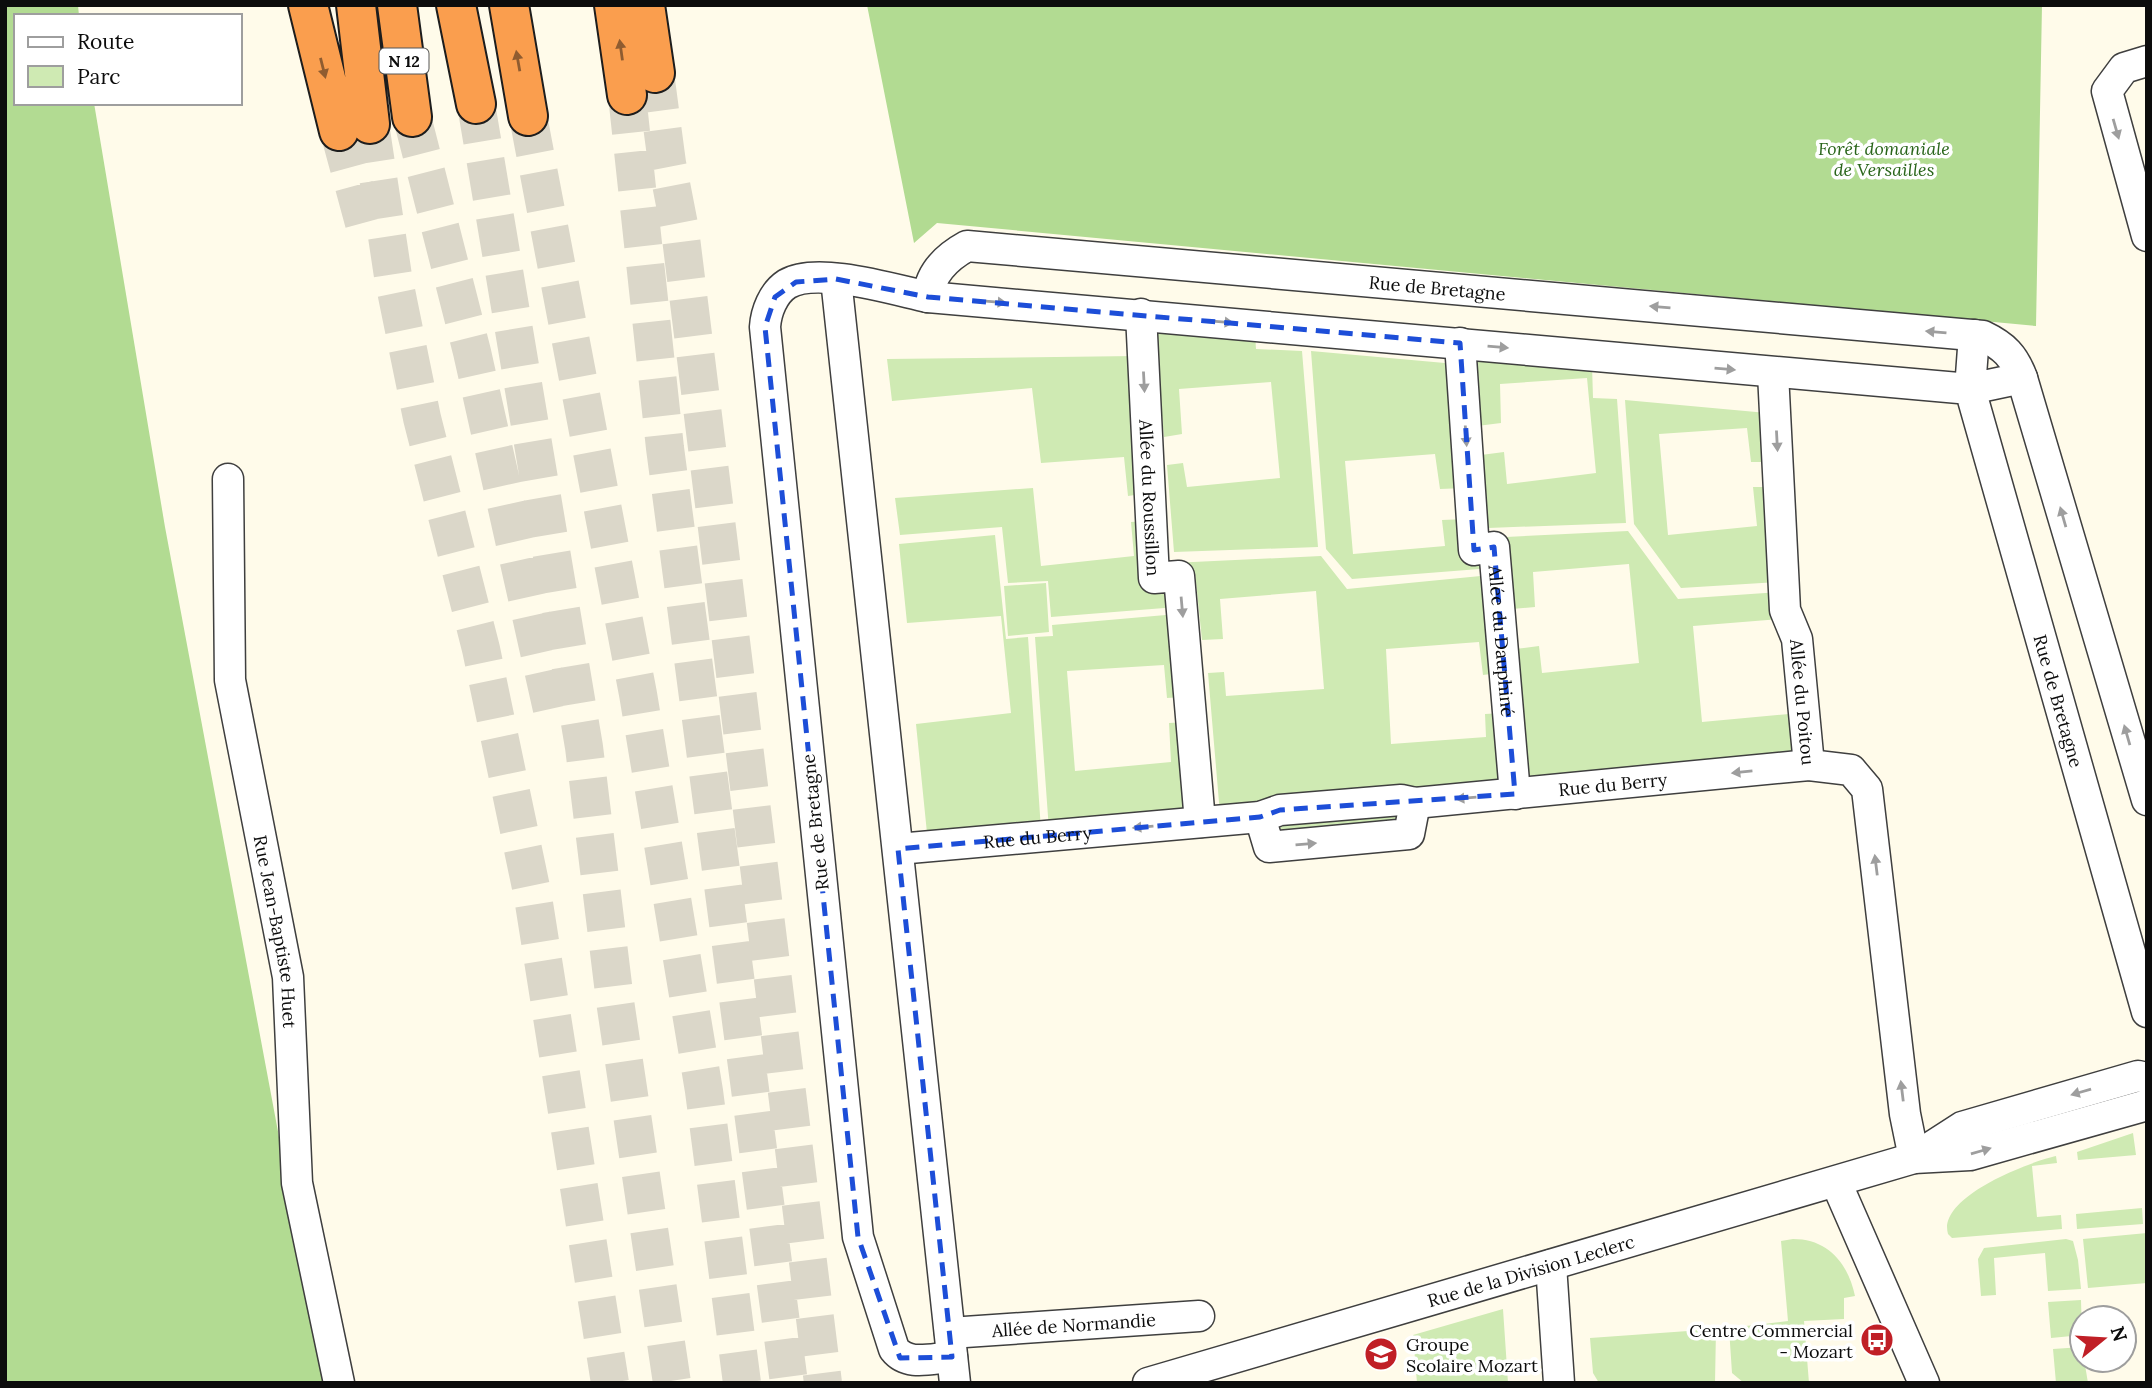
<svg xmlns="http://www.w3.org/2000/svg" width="2152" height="1388" font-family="Lora,serif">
  <rect width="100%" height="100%" fill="#fffbea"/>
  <path fill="#cfeab3" d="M 1154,327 L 1255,334 L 1256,349 L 1302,351 L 1318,547 L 1174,552 L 1167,465 L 1183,463 L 1187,487 L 1280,478 L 1271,382 L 1179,389 L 1182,434 L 1164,437 Z
    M 1311,351 L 1456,364 L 1465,488 L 1440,489 L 1435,454 L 1345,461 L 1353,554 L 1445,546 L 1442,520 L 1466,519 L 1492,568 L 1352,579 L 1326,549 Z
    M 1473,355 L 1592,365 L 1593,398 L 1617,399 L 1626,523 L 1488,528 L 1481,455 L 1504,452 L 1507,484 L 1596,473 L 1587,378 L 1500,384 L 1501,423 L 1477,426 Z
    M 1135,356 L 1142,494 L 1128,496 L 1124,457 L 1041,463 L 1032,388 L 892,401 L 887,359 Z
    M 1625,400 L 1767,413 L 1772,462 L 1751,462 L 1747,428 L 1659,434 L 1668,535 L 1757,526 L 1753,487 L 1773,487 L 1778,582 L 1681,588 L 1634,524 Z
    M 1033,488 L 1041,566 L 1134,556 L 1131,522 L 1145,521 L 1176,583 L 1177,607 L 1051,617 L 1048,581 L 1008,583 L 1002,527 L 900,535 L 895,498 Z
    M 1628,531 L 1678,599 L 1780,592 L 1781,619 L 1693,626 L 1702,722 L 1789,714 L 1805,761 L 1526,787 L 1515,649 L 1539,646 L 1542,673 L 1639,663 L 1629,564 L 1533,572 L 1535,607 L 1512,609 L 1506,537 Z
    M 995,535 L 1006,639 L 1028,637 L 1041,830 L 928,843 L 916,724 L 1011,713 L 1001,616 L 907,623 L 899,544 Z
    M 1321,556 L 1347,589 L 1491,575 L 1499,673 L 1483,675 L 1479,642 L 1386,649 L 1391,744 L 1486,737 L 1485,714 L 1503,713 L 1508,787 L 1220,814 L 1208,673 L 1224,672 L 1226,696 L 1324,689 L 1316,591 L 1220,599 L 1223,639 L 1202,640 L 1195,572 L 1172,571 L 1172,563 Z
    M 1046,583 L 1049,632 L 1008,636 L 1004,586 Z
    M 1177,614 L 1183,697 L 1167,698 L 1164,665 L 1067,671 L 1075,771 L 1171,762 L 1169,723 L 1186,722 L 1194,816 L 1049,830 L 1035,637 L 1053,636 L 1052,625 Z
    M 1401,806 L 1403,828 L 1282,841 L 1280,818 Z
    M 2133,1133 L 2136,1155 L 2078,1160 L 2077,1152 Z
    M 2056,1156 L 2057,1163 L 2032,1166 L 2037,1217 L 2061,1215 L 2062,1229 L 1952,1238 L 1948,1234 C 1937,1197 2029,1162 2056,1156 Z
    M 2142,1208 L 2143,1224 L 2077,1229 L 2076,1214 Z
    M 2147,1233 L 2147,1283 L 2088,1288 L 2083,1239 Z
    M 1793,1239 C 1828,1239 1848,1263 1855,1296 L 1844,1298 L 1844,1319 L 1804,1321 L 1809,1383 L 1744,1383 L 1732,1373 L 1729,1328 L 1788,1321 L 1781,1241 Z
    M 2066,1239 L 2073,1241 L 2078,1260 L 2081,1289 L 2048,1291 L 2045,1253 L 1994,1258 L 1996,1295 L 1981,1296 L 1978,1259 L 1984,1248 Z
    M 2081,1300 L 2082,1335 L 2051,1338 L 2048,1302 Z
    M 1503,1309 L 1508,1383 L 1417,1383 L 1413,1335 Z
    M 1716,1329 L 1715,1383 L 1599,1383 L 1593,1373 L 1590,1338 Z
    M 2082,1347 L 2088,1383 L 2056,1383 L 2053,1349 Z"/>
  <path fill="#b2db92" d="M 5,5 L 78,5 L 79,16 L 16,16 L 16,103 L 94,103 L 165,527 L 325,1383 L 5,1383 Z
    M 867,5 L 2042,5 L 2036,326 L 937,223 L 914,243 Z"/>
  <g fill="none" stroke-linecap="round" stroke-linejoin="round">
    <path stroke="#dbd7c9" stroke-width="38" stroke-dasharray="38 19" stroke-linecap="butt" d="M 655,73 L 667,163 L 680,230 L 823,1383
      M 627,95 L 665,448 L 789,1383
      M 476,104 L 584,747 L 615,1001 L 672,1383
      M 528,116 L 638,694 L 704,1091 L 742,1383
      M 412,117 L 472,352 L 553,714
      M 370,124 L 393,276 L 422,418 L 481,649 L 533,897 L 610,1383
      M 339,131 L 364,223"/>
    <defs>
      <g id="minor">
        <path d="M 2147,61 L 2124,68 L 2107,91 L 2147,236"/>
        <path d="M 836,279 L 955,1383"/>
        <path id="s1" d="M 928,297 C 930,273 947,257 967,246 L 1983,336 C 2004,346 2014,356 2022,378 L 2147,800"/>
        <path id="s2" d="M 1141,314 L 1154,578 L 1179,576 L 1200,822"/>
        <path d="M 1974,335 L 1970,389 L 2022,378"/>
        <path id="s3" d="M 1460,343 L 1474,550 L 1494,547 L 1515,794"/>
        <path id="s4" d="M 1773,373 L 1785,610 L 1797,639 L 1809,765"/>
        <path id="s5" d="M 228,479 L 230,680 L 288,977 L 297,1183 L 339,1383"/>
        <path d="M 1260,817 L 1269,847 L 1409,834 L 1415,803"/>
        <path id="s6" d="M 898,849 L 1260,817 L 1280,810 L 1401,800 L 1415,803 L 1809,765 L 1851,770 L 1867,789 L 1905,1114 L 1914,1158"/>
        <path d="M 1917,1156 L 1962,1127 L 2138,1076 L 2147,1078"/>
        <path d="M 1836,1182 L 1924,1383"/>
        <path d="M 1551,1265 L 1559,1383"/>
        <path id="s7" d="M 950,1333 L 1199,1316"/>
        <path id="s8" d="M 952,1357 C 932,1358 908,1367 894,1349 L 858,1237 L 765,327 C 766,312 773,293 787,284 C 817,266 895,290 928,297 L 1970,389 L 2147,1012"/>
        <path id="s9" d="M 1148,1383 L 1914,1158 L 1970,1155 L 2147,1105"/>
      </g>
      <path id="highway" d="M 308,5 L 339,131
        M 356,5 L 370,124
        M 397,5 L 412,117
        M 456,5 L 476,104
        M 509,5 L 528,116
        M 614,5 L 627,95
        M 645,5 L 655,73"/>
    </defs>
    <use href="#minor" stroke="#3f3f3f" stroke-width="33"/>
    <use href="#highway" stroke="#1d1d1d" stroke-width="42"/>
    <use href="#minor" stroke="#fff" stroke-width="30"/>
    <use href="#highway" stroke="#fa9e4e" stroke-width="38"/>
  </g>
  <defs><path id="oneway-solid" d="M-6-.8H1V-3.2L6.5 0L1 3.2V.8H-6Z" transform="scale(1.75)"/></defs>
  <g fill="#8f5c30">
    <use href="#oneway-solid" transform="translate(621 50) rotate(-98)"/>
    <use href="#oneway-solid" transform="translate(518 61) rotate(-100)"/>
    <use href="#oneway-solid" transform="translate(323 68) rotate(76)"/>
  </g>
  <g fill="#9e9e9e">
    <use href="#oneway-solid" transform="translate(2116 129) rotate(74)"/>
    <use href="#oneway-solid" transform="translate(996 302) rotate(5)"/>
    <use href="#oneway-solid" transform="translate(1660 307) rotate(-175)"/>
    <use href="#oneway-solid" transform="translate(1223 322) rotate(5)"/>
    <use href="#oneway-solid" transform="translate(1936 332) rotate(-175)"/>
    <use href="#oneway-solid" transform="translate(1498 347) rotate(5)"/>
    <use href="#oneway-solid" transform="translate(1725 369) rotate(5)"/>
    <use href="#oneway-solid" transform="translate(1144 382) rotate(87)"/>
    <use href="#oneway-solid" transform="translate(1466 436) rotate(86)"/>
    <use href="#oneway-solid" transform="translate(1777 441) rotate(87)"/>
    <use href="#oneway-solid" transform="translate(2063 517) rotate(-106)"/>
    <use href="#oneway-solid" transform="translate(1182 607) rotate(85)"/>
    <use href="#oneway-solid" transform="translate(2127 735) rotate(-106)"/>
    <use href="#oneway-solid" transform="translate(1742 772) rotate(174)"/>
    <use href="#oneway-solid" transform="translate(1466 798) rotate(175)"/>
    <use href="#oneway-solid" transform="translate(1143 827) rotate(175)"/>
    <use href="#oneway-solid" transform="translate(1306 844) rotate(-5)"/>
    <use href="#oneway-solid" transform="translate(1876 865) rotate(-97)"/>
    <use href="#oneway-solid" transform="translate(1902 1091) rotate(-97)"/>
    <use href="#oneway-solid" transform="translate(2081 1092) rotate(164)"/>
    <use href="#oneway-solid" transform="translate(1981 1151) rotate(-16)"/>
  </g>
  <path fill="none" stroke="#1d4ed8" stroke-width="5" stroke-dasharray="14 9" stroke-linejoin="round" d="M 836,279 L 928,297 L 1460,343 L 1474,550 L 1494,547 L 1515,794 L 1280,810 L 1260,817 L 898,849 L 952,1357 L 900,1358 L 858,1237 L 765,327 L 775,297 L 796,282 Z"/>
  <defs>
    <symbol id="bus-disc" viewBox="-11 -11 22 22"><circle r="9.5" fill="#c01f26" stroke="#fff"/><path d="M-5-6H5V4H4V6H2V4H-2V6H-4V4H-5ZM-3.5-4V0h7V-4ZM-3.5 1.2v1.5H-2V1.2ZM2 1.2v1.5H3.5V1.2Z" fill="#fff"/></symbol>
    <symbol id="school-disc" viewBox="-11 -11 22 22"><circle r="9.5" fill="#c01f26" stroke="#fff"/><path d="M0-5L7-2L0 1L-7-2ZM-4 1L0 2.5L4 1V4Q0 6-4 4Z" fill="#fff"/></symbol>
  </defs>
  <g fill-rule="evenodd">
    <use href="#bus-disc" x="1858" y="1321" width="38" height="38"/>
    <use href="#school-disc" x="1362" y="1335" width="38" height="38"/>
  </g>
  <g text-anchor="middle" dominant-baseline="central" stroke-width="7" stroke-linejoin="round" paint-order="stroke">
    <rect fill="#fff" stroke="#555" stroke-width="2" x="379.5" y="48.5" width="49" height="25" rx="5"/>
    <g font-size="16" font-weight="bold" fill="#0c0c0c">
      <text x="404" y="61">N 12</text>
    </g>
    <g font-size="18" font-style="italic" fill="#29651a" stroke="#fff">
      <text x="1884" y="148">Forêt domaniale<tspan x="1884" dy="21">de Versailles</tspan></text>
    </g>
    <g font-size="18" fill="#0c0c0c" stroke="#fff">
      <text stroke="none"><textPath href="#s1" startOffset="539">Rue de Bretagne</textPath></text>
      <text stroke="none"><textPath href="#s2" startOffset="184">Allée du Roussillon</textPath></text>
      <text stroke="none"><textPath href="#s3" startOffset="322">Allée du Dauphiné</textPath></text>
      <text stroke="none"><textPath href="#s4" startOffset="332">Allée du Poitou</textPath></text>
      <text stroke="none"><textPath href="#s8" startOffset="2658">Rue de Bretagne</textPath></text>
      <text stroke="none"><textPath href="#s6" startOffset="719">Rue du Berry</textPath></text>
      <text transform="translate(815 822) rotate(-96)">Rue de Bretagne</text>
      <text stroke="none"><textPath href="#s6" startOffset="140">Rue du Berry</textPath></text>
      <text stroke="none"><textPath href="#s5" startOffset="457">Rue Jean-Baptiste Huet</textPath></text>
      <text stroke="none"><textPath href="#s9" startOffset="399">Rue de la Division Leclerc</textPath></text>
      <text stroke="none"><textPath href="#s7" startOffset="124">Allée de Normandie</textPath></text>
    </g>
    <g font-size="18" fill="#0c0c0c" stroke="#fff" text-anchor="end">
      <text x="1853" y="1330">Centre Commercial<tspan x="1853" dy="21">- Mozart</tspan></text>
      <text x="1406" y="1344" text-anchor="start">Groupe<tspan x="1406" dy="21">Scolaire Mozart</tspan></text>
    </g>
  </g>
  <rect width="2152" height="1388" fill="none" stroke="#0c0c0c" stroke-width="14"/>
  <rect x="14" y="14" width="228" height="91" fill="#ffffff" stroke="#9e9e9e" stroke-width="2"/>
  <rect x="28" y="37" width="35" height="10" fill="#ffffff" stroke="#9e9e9e" stroke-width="2"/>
  <text x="77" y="49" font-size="21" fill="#0c0c0c">Route</text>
  <rect x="28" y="66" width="35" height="21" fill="#cfeab3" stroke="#9e9e9e" stroke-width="2"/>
  <text x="77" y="84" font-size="21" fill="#0c0c0c">Parc</text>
  <g transform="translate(2103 1339) rotate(72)"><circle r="33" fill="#ffffff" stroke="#9e9e9e" stroke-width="2"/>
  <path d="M0-5L12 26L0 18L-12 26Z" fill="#c01f26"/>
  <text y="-10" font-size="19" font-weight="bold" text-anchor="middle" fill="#0c0c0c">N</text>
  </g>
</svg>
